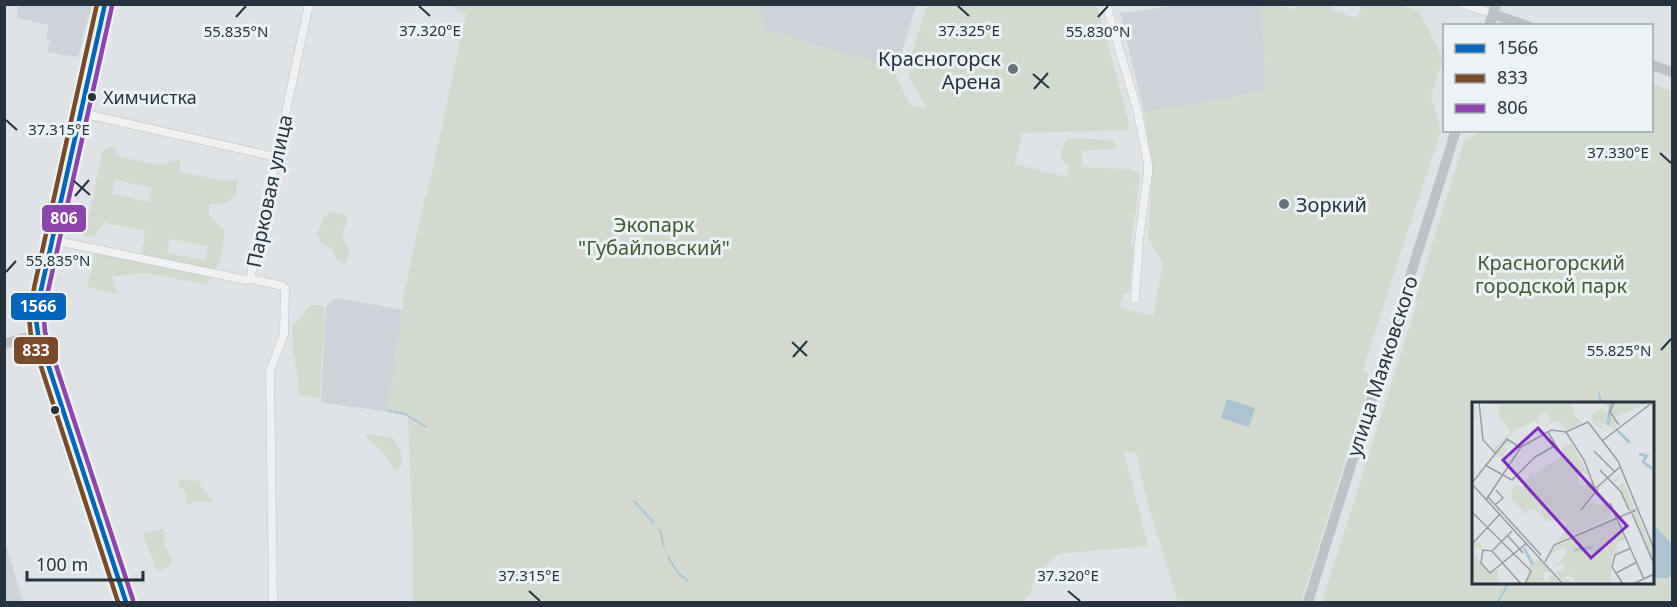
<svg xmlns="http://www.w3.org/2000/svg" width="1677" height="607" font-family="'Noto Sans',sans-serif">
  <rect width="100%" height="100%" fill="#e0e3e5"/>
  <path fill="#cdd3d9" d="M 18,5 L 95,5 L 89,15 L 78,57 L 47,52 L 50,40 L 46,39 L 49,25 L 17,18 Z
    M 758,5 L 758,4 L 916,5 L 897,69 L 765,30 Z
    M 1167,5 L 1261,5 L 1266,89 L 1190,106 L 1189,104 L 1144,112 L 1120,13 L 1167,7 Z
    M 336,298 L 403,310 L 387,412 L 321,402 L 326,306 Z
    M 5,542 L 23,602 L 5,602 Z"/>
  <path fill="#d2dad0" fill-rule="evenodd" d="M 444,5 L 758,5 L 766,30 L 897,69 L 896,75 L 909,104 L 927,109 L 909,77 L 911,68 L 908,65 L 927,5 L 1097,5 L 1128,118 L 1129,130 L 1022,133 L 1015,164 L 1067,177 L 1070,167 L 1061,158 L 1062,149 L 1067,139 L 1083,138 L 1113,141 L 1116,144 L 1115,149 L 1082,151 L 1082,167 L 1130,169 L 1139,174 L 1139,186 L 1132,185 L 1139,188 L 1131,243 L 1134,244 L 1129,294 L 1123,293 L 1121,308 L 1153,316 L 1163,263 L 1148,238 L 1152,170 L 1144,112 L 1189,103 L 1190,106 L 1266,89 L 1261,5 L 1284,7 L 1293,10 L 1295,5 L 1318,6 L 1319,5 L 1333,5 L 1332,10 L 1357,18 L 1362,5 L 1401,5 L 1419,11 L 1443,59 L 1431,96 L 1441,131 L 1362,371 L 1370,376 L 1368,387 L 1301,602 L 1178,602 L 1146,498 L 1136,453 L 1124,451 L 1148,546 L 1057,554 L 1036,576 L 1030,595 L 1022,602 L 413,602 L 413,545 L 408,419 L 406,415 L 387,412 L 403,310 L 402,302 L 425,197 L 427,195 L 466,14 L 452,7 Z
    M 1652,84 L 1672,91 L 1672,602 L 1322,602 L 1417,303 L 1416,297 L 1464,141 L 1482,131 L 1652,130 ZM 1473,403 L 1652,403 L 1652,582 L 1473,582 Z
    M 114,146 L 118,156 L 157,165 L 180,159 L 180,172 L 226,181 L 238,179 C 237,183 237,190 236,194 C 232,204 217,204 209,204 L 209,215 L 225,232 C 222,254 221,268 205,284 L 145,273 L 112,276 L 117,294 L 87,287 L 95,252 L 140,262 L 145,230 L 103,223 L 104,225 L 101,226 L 95,235 L 84,237 L 103,150 ZM 115,180 L 152,188 L 149,202 L 112,194 ZM 170,239 L 208,246 L 205,260 L 167,253 Z
    M 331,212 L 344,214 L 347,217 L 346,225 L 342,233 L 345,242 L 349,249 L 347,261 L 344,264 L 337,260 L 332,249 L 322,244 L 317,233 L 324,217 Z
    M 311,305 L 320,305 L 325,308 L 320,399 L 304,396 L 298,393 C 297,386 299,379 297,373 C 293,356 292,341 292,324 C 305,318 302,313 311,305 Z
    M 368,434 L 393,438 L 401,450 L 402,465 L 396,472 L 383,453 L 365,436 Z
    M 179,479 L 199,481 L 203,490 L 212,499 L 212,503 L 203,501 L 187,504 L 185,492 L 182,488 L 178,488 Z
    M 163,529 L 165,545 L 172,561 L 169,566 L 160,571 L 156,569 L 143,534 Z"/>
  <path fill="#acc4d2" d="M 1227,399 L 1255,408 L 1249,427 L 1221,418 Z
    M 1652,523 L 1672,544 L 1672,574 L 1668,578 L 1656,578 L 1652,573 Z"/>
  <g fill="none" stroke-linecap="round" stroke-linejoin="round">
    <path stroke="#acc4d2" stroke-width="2" d="M 1599,393 L 1601,403
      M 388,410 L 392,412
      M 395,412 L 405,414 L 426,427
      M 634,501 L 654,523
      M 660,530 L 664,547
      M 668,557 L 678,573 L 688,581
      M 1498,602 L 1509,582"/>
    <defs>
      <path id="street" d="M 1106,4 L 1138,113 L 1148,164 L 1148,172 L 1139,240 L 1135,299
        M 1463,4 L 1493,14
        M 81,113 L 276,157
        M 52,240 L 246,280 L 250,279
        M 273,602 L 270,371 L 284,334 L 285,288 L 283,286 L 250,279 L 309,4"/>
    </defs>
    <use href="#street" stroke="#bec1c3" stroke-width="9"/>
    <use href="#street" stroke="#eff1f2" stroke-width="8"/>
    <path stroke="#bec2c5" stroke-width="10" d="M 105,4 L 41,290 L 36,319 L 38,334 L 126,602
      M 1493,14 L 1528,26
      M 1489,26 L 1496,4
      M 1652,65 L 1672,72
      M 4,344 L 38,334
      M 1308,602 L 1456,130"/>
    <defs>
      <path id="bus-1" d="M 105,4 L 41,290 L 36,319 L 38,334 L 126,602"/>
      <path id="bus-2" d="M 97,4 L 34,288 L 29,318 L 31,336 L 118,602"/>
      <path id="bus-3" d="M 112,6 L 48,291 L 44,319 L 45,332 L 133,600"/>
    </defs>
    <use href="#bus-1" stroke="#edf2f5" stroke-width="9"/>
    <use href="#bus-2" stroke="#edf2f5" stroke-width="9"/>
    <use href="#bus-3" stroke="#edf2f5" stroke-width="9"/>
    <use href="#bus-1" stroke="#0065bd" stroke-width="4.5"/>
    <use href="#bus-2" stroke="#7a4b2a" stroke-width="4.5"/>
    <use href="#bus-3" stroke="#8e44ad" stroke-width="4.5"/>
  </g>
  <path fill="none" stroke="#26333f" stroke-width="2" d="M 419,6 L 430,16M 958,6 L 969,16M 236,17 L 246,6M 1098,17 L 1108,6M 1033,74 L 1049,88M 1034,89 L 1048,73M 6,120 L 17,130M 1660,153 L 1671,163M 74,181 L 90,195M 75,196 L 89,180M 6,272 L 16,261M 792,342 L 807,356M 1661,350 L 1671,339M 793,357 L 807,341M 529,591 L 540,601M 1068,591 L 1080,601"/>
  <g fill="#677179" stroke="#edf2f5" stroke-width="2">
    <circle cx="1013" cy="69" r="6"/>
    <circle cx="1284" cy="204" r="6"/>
  </g>
  <g fill="#26333f" stroke="#edf2f5" stroke-width="2">
    <circle cx="92" cy="97" r="5"/>
    <circle cx="55" cy="410" r="5"/>
  </g>
  <g text-anchor="middle" dominant-baseline="central" stroke-width="6" stroke-linejoin="round" paint-order="stroke">
    <g font-size="18" fill="#26333f" stroke="#edf2f5" text-anchor="start">
      <text x="103" y="97">Химчистка</text>
    </g>
    <g font-size="20" fill="#26333f" stroke="#edf2f5" text-anchor="end">
      <text x="1001" y="58">Красногорск<tspan x="1001" dy="23">Арена</tspan></text>
      <text x="1296" y="204" text-anchor="start">Зоркий</text>
    </g>
    <g font-size="20" fill="#26333f" stroke="#edf2f5">
      <text transform="translate(269 191) rotate(-78)">Парковая улица</text>
      <text transform="translate(1382 366) rotate(-72)">улица Маяковского</text>
    </g>
    <g font-size="20" fill="#405b33" stroke="#edf2f5">
      <text x="654" y="224">Экопарк<tspan x="654" dy="23">"Губайловский"</tspan></text>
      <text x="1551" y="262">Красногорский<tspan x="1551" dy="23">городской парк</tspan></text>
    </g>
  </g>
  <g transform="translate(1472 402)">
    <rect width="182" height="182" fill="#e0e3e5"/>
    <path d="M 24,0 L 99,0 L 102,12 L 110,21 L 95,28 L 86,19 L 76,22 L 76,27 L 74,24 L 80,15 L 72,10 L 65,15 L 67,23 L 63,18 L 42,29 L 47,34 L 41,29 L 36,36 L 38,41 L 29,46 L 35,47 L 34,49 L 36,50 L 38,52 L 31,50 L 33,56 L 27,56 L 20,48 L 39,30 L 26,13 L 29,8 ZM 126,0 L 141,0 L 138,6 L 142,0 L 177,0 L 142,16 L 138,6 ZM 130,6 L 143,18 L 144,27 L 126,20 L 130,24 L 130,28 L 121,20 L 119,14 ZM 99,41 L 116,72 L 105,72 L 108,85 L 119,79 L 123,88 L 108,110 L 120,99 L 128,105 L 133,100 L 140,110 L 134,117 L 86,140 L 96,120 L 84,117 L 75,120 L 64,108 L 56,108 L 53,113 L 38,94 L 44,82 L 50,85 L 60,70 L 62,73 L 90,54 L 90,46 ZM 147,73 L 150,74 L 142,81 L 145,84 L 152,81 L 181,149 L 181,158 L 159,110 L 149,112 L 157,109 L 149,89 L 140,80 ZM 144,115 L 153,137 L 145,142 L 143,149 L 147,150 L 139,155 L 139,182 L 102,181 L 102,176 L 95,173 L 93,176 L 101,181 L 92,181 L 83,169 L 91,169 L 92,161 L 79,165 L 90,158 L 95,148 L 87,144 L 88,148 L 83,149 L 75,158 L 80,146 ZM 9,140 L 10,148 L 4,144 L 1,150 L 18,171 L 25,166 L 27,181 L 0,182 L 0,142 ZM 67,155 L 80,170 L 73,170 L 70,175 L 75,180 L 79,172 L 88,181 L 54,182 L 57,166 Z" fill="#d2dad0"/>
    <path fill="none" stroke="#acc4d2" stroke-width="3" d="M 136,23 L 139,0M 144,27 L 158,41M 167,52 L 175,54 L 171,60 L 182,68M 52,146 L 61,163M 102,148 L 121,145"/>
    <path fill="none" stroke="#969da3" stroke-width="1.5" d="M 7,0 L 11,38 L 23,51M 142,0 L 138,10 L 147,23M 76,30 L 89,52M 94,30 L 112,58 L 123,87 L 148,65M 130,39 L 181,0M 122,49 L 143,70M 13,63 L 40,78 L 63,55 L 84,43M 128,68 L 149,90 L 157,108M 0,81 L 35,37 L 49,46M 0,82 L 91,182M 16,95 L 69,153M 14,98 L 49,45 L 79,28 L 94,30 L 116,20 L 146,59 L 182,147M 138,101 L 172,177M 23,103 L 31,96 L 24,88M 109,108 L 126,87M 159,109 L 182,162M 0,110 L 59,169 L 53,182M 40,129 L 20,149 L 11,148 L 9,161 L 18,171 L 55,141M 36,134 L 51,151M 0,142 L 28,112M 20,149 L 49,182M 73,160 L 82,143 L 164,108M 144,171 L 165,160M 151,182 L 140,165 L 143,153 L 159,146M 161,182 L 182,172"/>
    <path fill="#7b2cbf" fill-opacity="0.15" stroke="#7b2cbf" stroke-width="3" d="M 66,26 L 155,124 L 119,156 L 31,58 Z"/>
    <rect width="182" height="182" fill="none" stroke="#26333f" stroke-width="3"/>
  </g>
  <g font-size="15" text-anchor="middle" fill="#26333f" stroke="#edf2f5" stroke-width="6" stroke-linejoin="round" paint-order="stroke">
    <text x="430" y="36">37.320°E</text>
    <text x="969" y="36">37.325°E</text>
    <text x="236" y="37">55.835°N</text>
    <text x="1098" y="37">55.830°N</text>
    <text x="59" y="135">37.315°E</text>
    <text x="1618" y="158">37.330°E</text>
    <text x="58" y="266">55.835°N</text>
    <text x="1619" y="356">55.825°N</text>
    <text x="529" y="581">37.315°E</text>
    <text x="1068" y="581">37.320°E</text>
  </g>
  <g stroke="#edf2f5" stroke-width="2">
    <rect x="41" y="204" width="46" height="29" rx="6" fill="#8e44ad"/>
    <rect x="10" y="292" width="57" height="29" rx="6" fill="#0065bd"/>
    <rect x="13" y="336" width="46" height="29" rx="6" fill="#7a4b2a"/>
  </g>
  <g font-size="16" text-anchor="middle" font-weight="bold" fill="#fff">
    <text x="64" y="224">806</text>
    <text x="38" y="312">1566</text>
    <text x="36" y="356">833</text>
  </g>
  <rect width="1677" height="607" fill="none" stroke="#26333f" stroke-width="12"/>
  <rect x="1443" y="24" width="210" height="108" fill="#edf2f5" stroke="#9da6ac" stroke-width="1.5"/>
  <rect x="1455" y="44" width="30" height="9" fill="#0065bd" stroke="#9da6ac" stroke-width="1.5"/>
  <text x="1497" y="54" font-size="18" fill="#26333f">1566</text>
  <rect x="1455" y="74" width="30" height="9" fill="#7a4b2a" stroke="#9da6ac" stroke-width="1.5"/>
  <text x="1497" y="84" font-size="18" fill="#26333f">833</text>
  <rect x="1455" y="104" width="30" height="9" fill="#8e44ad" stroke="#9da6ac" stroke-width="1.5"/>
  <text x="1497" y="114" font-size="18" fill="#26333f">806</text>
  <path d="M27 571v9h116v-9" fill="none" stroke="#26333f" stroke-width="3"/>
  <text x="36" y="571" font-size="18" fill="#26333f" stroke="#edf2f5" stroke-width="4.5" paint-order="stroke">100 m</text>
</svg>
